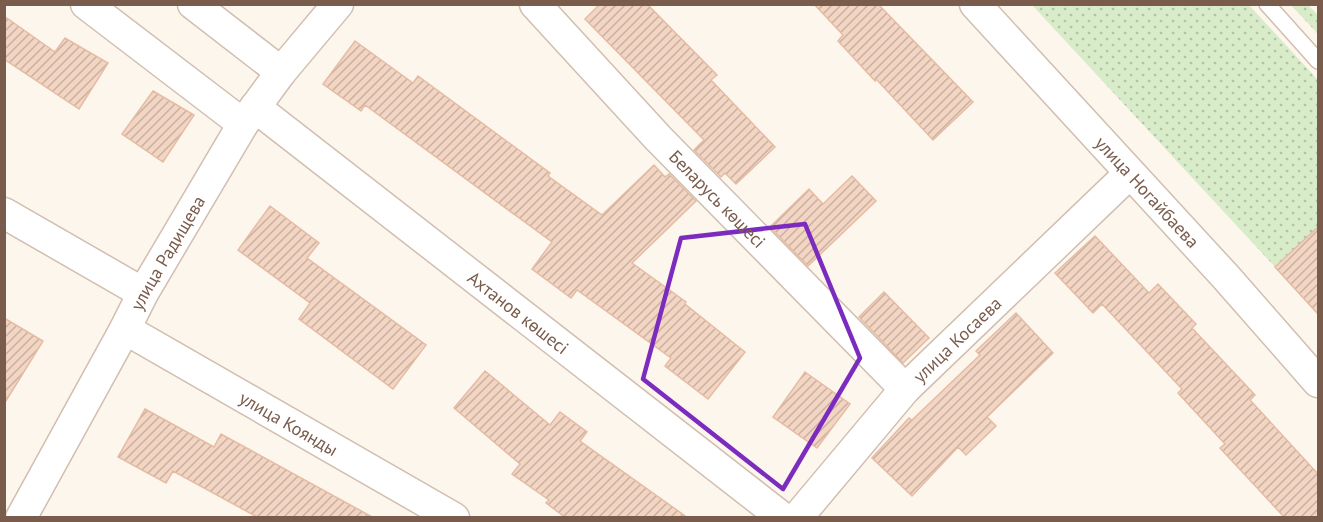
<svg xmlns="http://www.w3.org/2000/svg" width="1323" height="522" font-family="'PT Sans',sans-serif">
  <defs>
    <pattern id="grass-dots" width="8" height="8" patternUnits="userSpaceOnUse" patternTransform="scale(1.5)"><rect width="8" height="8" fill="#d8ecc9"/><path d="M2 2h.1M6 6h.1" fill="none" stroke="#b4c2a5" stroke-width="1.8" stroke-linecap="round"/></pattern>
    <pattern id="building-hatch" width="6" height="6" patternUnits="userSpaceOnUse" patternTransform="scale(1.5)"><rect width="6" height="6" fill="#f3d5c3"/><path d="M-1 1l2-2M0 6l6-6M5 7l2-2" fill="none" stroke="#cab0a1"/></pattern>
  </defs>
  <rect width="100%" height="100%" fill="#fdf6ec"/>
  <path fill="url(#grass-dots)" d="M 1032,5 L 1249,5 L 1318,80 L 1318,233 L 1315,230 L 1275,267 Z
    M 1291,5 L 1308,5 L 1318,15 L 1318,34 Z"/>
  <path fill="url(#building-hatch)" stroke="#e6bba3" stroke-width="1.5" d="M 600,4 L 647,4 L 717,75 L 711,80 L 775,147 L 736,184 L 725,173 L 721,177 L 694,150 L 704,140 L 585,19 Z
    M 814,4 L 878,4 L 973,102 L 933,140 L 876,79 L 875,81 L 838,41 L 843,35 Z
    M 4,16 L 55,52 L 65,38 L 108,63 L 79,109 L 4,59 Z
    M 355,41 L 413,83 L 418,76 L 550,173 L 548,176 L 602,215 L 654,165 L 665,177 L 669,174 L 696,201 L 632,263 L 686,302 L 685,304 L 745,352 L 708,399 L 665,366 L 671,358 L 577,290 L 571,298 L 532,269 L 552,242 L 365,105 L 361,111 L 323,84 Z
    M 153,91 L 194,115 L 163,162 L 122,134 Z
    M 852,176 L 876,201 L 808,266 L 770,227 L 809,189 L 823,204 Z
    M 270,206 L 319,243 L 307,258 L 426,345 L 393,389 L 299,319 L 310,303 L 238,250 Z
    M 1318,227 L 1318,314 L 1275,267 Z
    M 1095,236 L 1149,293 L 1158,284 L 1196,324 L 1192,328 L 1255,395 L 1250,400 L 1318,474 L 1318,518 L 1285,518 L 1220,448 L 1225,444 L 1178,393 L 1182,389 L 1102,304 L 1093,313 L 1055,273 Z
    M 884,292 L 929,338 L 903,363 L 859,317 Z
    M 1016,313 L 1053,353 L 987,417 L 996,426 L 966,455 L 958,447 L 912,496 L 872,458 L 909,418 L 912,420 L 980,355 L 976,351 Z
    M 4,318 L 43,341 L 4,404 Z
    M 485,371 L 550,425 L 560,412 L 587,432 L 580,441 L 688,518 L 566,518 L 546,503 L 549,500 L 512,474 L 520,464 L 454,408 Z
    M 805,372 L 850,404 L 817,448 L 773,417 Z
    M 145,409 L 214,447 L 221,434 L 374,518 L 259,518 L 173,471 L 166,483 L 118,457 Z"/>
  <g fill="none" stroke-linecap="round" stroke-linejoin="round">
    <defs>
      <path id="lane" d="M 1267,4 L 1318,61"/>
      <g id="street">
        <path d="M 86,4 L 243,124"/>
        <path d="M 193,4 L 281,72"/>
        <path id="s1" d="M 535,4 L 658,138 L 905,389"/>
        <path id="s2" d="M 975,4 L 1225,276 L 1318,382"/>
        <path id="s3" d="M 255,107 L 783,518"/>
        <path d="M 4,213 L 143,293"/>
        <path id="s4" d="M 125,329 L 454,518"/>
        <path id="s5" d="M 21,518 L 125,329 L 143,293 L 243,124 L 281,72 L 338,4"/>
        <path id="s6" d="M 797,518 L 905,389 L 1129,174"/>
      </g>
    </defs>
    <use href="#lane" stroke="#d1beb0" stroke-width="18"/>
    <use href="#street" stroke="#d1beb0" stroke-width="33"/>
    <use href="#lane" stroke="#fff" stroke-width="15"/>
    <use href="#street" stroke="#fff" stroke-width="30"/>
  </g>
  <path fill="none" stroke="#7b2cbf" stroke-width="4.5" stroke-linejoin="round" d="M 805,224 L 860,358 L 783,489 L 643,379 L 681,238 Z"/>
  <g text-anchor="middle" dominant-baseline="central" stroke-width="5" stroke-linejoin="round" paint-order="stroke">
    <g font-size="18" fill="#7a5c4d" stroke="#fffaf3">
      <text stroke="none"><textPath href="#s2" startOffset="255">улица Ногайбаева</textPath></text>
      <text stroke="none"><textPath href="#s1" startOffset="267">Беларусь көшесі</textPath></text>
      <text stroke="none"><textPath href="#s5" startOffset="303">улица Радищева</textPath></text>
      <text stroke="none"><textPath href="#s3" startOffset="334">Ахтанов көшесі</textPath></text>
      <text stroke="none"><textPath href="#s6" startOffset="240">улица Косаева</textPath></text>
      <text stroke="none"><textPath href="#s4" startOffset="189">улица Коянды</textPath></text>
    </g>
  </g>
  <rect width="1323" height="522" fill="none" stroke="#7a5c4d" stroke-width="12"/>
</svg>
